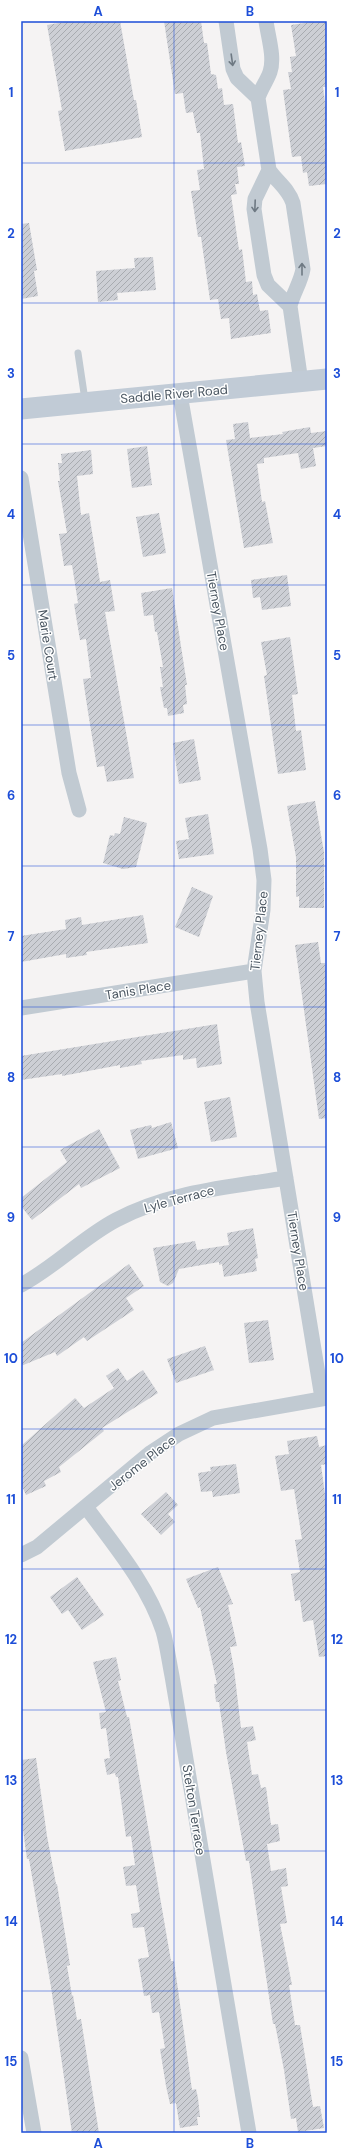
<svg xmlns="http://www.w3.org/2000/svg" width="348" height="2154" font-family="'DM Sans',sans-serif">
  <defs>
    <pattern id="building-hatch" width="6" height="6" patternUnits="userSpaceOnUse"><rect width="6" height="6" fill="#cdcfd5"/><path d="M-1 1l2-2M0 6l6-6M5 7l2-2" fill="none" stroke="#a8abb0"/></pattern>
  </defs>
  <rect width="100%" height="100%" fill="#f5f3f3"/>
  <path fill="url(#building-hatch)" d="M 70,21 L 120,21 L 134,100 L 136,100 L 142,137 L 65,151 L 58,111 L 62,110 L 47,25 Z
    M 164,21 L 201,21 L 204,43 L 207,43 L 211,74 L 216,75 L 218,89 L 222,88 L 224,105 L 233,104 L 238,143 L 241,142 L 245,166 L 237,167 L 239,184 L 235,184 L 237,194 L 231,195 L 239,250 L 242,249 L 246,282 L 252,281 L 253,295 L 257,294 L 260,311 L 268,310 L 271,333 L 231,339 L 229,318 L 221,319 L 218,299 L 210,300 L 201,237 L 198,237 L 191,191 L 200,190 L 197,170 L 204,169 L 200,133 L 197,133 L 193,112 L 186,113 L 183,93 L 175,94 Z
    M 317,21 L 327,21 L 327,87 L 323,87 L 327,117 L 327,184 L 309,186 L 307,172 L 303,173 L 301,156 L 292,157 L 283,90 L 291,89 L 288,72 L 292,72 L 290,57 L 296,56 L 291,25 Z
    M 29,223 L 37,270 L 34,271 L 38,296 L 21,299 L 21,224 Z
    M 153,257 L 156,290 L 117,293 L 118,300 L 98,302 L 96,271 L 135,268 L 134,258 Z
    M 248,422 L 250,438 L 283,434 L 282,432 L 310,427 L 311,433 L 327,431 L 327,446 L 313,448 L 316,466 L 301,469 L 298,453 L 264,458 L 264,463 L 257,464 L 262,502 L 265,501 L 273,543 L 244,548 L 226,440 L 235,439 L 233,424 Z
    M 147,446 L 152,485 L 132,488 L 127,449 Z
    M 91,450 L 93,474 L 77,476 L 81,515 L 89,513 L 100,582 L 110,580 L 115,611 L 105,612 L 134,778 L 107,782 L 104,766 L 97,767 L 88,712 L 83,679 L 91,678 L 86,639 L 80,640 L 74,604 L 78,603 L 72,565 L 64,566 L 59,534 L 67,533 L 58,481 L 60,481 L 58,463 L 62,463 L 61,454 Z
    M 159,513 L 166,553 L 143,557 L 136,517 Z
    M 287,575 L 291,606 L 262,610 L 260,597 L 253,598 L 251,580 Z
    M 172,588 L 187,685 L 185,685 L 187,704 L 183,705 L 184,713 L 168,716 L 167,708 L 164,708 L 160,687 L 163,687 L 160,667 L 163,667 L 157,632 L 155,632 L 153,615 L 144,616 L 141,593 Z
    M 290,637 L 298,694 L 292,695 L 296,731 L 301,730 L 306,770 L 278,774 L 264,676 L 267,675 L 261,642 Z
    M 194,739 L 201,780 L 179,784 L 173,743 Z
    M 315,801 L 324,852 L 324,908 L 299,908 L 299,896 L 296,897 L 296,857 L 287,806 Z
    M 208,814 L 214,854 L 179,859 L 176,841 L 189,839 L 185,818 Z
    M 124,817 L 147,823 L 136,867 L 123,869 L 103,863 L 110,835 L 114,836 L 115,833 L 120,834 Z
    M 192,887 L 213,896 L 199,937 L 175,927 Z
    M 143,915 L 148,943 L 86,952 L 87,955 L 66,958 L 66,954 L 21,962 L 21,936 L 66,929 L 65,920 L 81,917 L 82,925 Z
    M 318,942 L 321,963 L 325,963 L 327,981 L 327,1118 L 319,1119 L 295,945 Z
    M 217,1024 L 222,1064 L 197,1068 L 196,1058 L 183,1060 L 183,1055 L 141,1061 L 142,1064 L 120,1068 L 120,1065 L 62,1076 L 62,1074 L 21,1080 L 21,1056 Z
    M 230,1097 L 237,1137 L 211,1142 L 204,1102 Z
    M 171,1122 L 178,1148 L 138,1159 L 130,1130 L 151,1125 L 152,1128 Z
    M 99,1129 L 120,1168 L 81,1188 L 79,1184 L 32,1220 L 21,1206 L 21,1198 L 67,1162 L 60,1150 Z
    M 253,1228 L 258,1258 L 255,1259 L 257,1271 L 224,1277 L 222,1264 L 219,1265 L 219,1262 L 179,1269 L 173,1283 L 168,1286 L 160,1282 L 153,1248 L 195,1241 L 197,1250 L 229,1245 L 227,1233 Z
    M 129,1264 L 144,1286 L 126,1298 L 134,1310 L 87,1341 L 84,1337 L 57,1356 L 55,1352 L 21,1366 L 21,1343 Z
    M 268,1320 L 274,1360 L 249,1363 L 244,1323 Z
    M 205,1346 L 214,1370 L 176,1383 L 167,1359 Z
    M 118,1368 L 127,1381 L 143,1370 L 158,1393 L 102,1428 L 104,1431 L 59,1467 L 61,1472 L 44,1481 L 46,1486 L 26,1495 L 21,1484 L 21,1446 L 75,1398 L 84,1408 L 114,1388 L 106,1376 Z
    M 317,1436 L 319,1447 L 327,1445 L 327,1464 L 321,1465 L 327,1509 L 327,1656 L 319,1657 L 313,1620 L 303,1622 L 300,1600 L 295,1601 L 291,1574 L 300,1572 L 295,1540 L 302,1539 L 294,1489 L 281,1491 L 275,1456 L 289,1454 L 287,1441 Z
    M 236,1464 L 240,1493 L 213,1497 L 212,1491 L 201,1492 L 198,1473 L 211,1471 L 210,1467 Z
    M 166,1492 L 178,1505 L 168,1514 L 175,1522 L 161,1535 L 141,1514 Z
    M 218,1567 L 233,1604 L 228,1605 L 237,1646 L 230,1647 L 234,1669 L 241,1728 L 253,1726 L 256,1740 L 247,1742 L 252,1775 L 258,1774 L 261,1788 L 266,1787 L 271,1825 L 278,1824 L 280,1841 L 267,1844 L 271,1871 L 286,1868 L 288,1886 L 281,1887 L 287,1923 L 280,1924 L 292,1985 L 289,1985 L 295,2025 L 300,2025 L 313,2107 L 320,2106 L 324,2128 L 298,2132 L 296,2118 L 291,2119 L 284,2070 L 275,2024 L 273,2024 L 249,1861 L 246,1861 L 226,1752 L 219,1702 L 216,1702 L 214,1684 L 217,1684 L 200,1607 L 198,1608 L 186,1579 Z
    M 77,1577 L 104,1615 L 82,1630 L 68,1610 L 62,1614 L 50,1597 Z
    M 116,1657 L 121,1680 L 118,1681 L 127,1717 L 129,1717 L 171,1961 L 174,1961 L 192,2090 L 196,2089 L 198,2098 L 200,2117 L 197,2117 L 198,2125 L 180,2128 L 176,2103 L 170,2104 L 166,2086 L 160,2049 L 165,2048 L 159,2012 L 152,2013 L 150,1995 L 144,1996 L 138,1959 L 149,1957 L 144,1927 L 133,1928 L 131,1914 L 140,1912 L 136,1885 L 126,1886 L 123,1867 L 135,1865 L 131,1836 L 126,1837 L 118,1777 L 116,1777 L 115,1773 L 107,1775 L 104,1759 L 110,1758 L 106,1728 L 101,1729 L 99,1713 L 106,1712 L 93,1662 Z
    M 36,1758 L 47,1836 L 56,1884 L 57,1884 L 70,1965 L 67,1966 L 72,1996 L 73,1995 L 77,2020 L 81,2019 L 99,2133 L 72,2133 L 51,1987 L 29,1859 L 27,1859 L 21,1815 L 21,1760 Z"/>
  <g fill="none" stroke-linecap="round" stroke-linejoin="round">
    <path stroke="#c1cad2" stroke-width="7" d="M 78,353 L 85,400"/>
    <path stroke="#c1cad2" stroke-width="15" d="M 226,21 L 233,69 L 237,78 L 258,98
      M 266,21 C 268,37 275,57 270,72 C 267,81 261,88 258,98 L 269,170 C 277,182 288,188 293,203 L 303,269 C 301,282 293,293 290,306 L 301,382
      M 269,170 L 255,199 L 254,209 L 264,275 L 268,285 L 290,306
      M 180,394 L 260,849 L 264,880 L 263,910 L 254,971 L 257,1002 L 322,1398
      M 21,478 L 69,773 L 79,810
      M 21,1008 L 254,971
      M 21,1285 C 55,1267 82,1238 116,1220 C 169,1192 228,1187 286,1178
      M 86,1507 C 114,1545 148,1585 163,1631 C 167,1645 169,1661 172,1676 L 249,2133
      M 21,1555 L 37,1547 L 150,1453 L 179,1434 L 213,1418 L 327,1398
      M 21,2058 L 34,2133"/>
    <path stroke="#c1cbd6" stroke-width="21" d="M 21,409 L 327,379"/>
  </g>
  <defs><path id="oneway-shaft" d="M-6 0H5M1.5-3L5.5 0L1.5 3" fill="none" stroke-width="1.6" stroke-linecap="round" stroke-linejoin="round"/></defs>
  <g stroke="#6e7983">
    <use href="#oneway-shaft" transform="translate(232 60) rotate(82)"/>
    <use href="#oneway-shaft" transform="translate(255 206) rotate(92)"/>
    <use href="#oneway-shaft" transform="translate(302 269) rotate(-90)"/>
  </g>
  <path fill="none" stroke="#1d4ed8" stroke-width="1" stroke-opacity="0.55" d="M 174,21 L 174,2133M 21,163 L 327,163M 21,303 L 327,303M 21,444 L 327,444M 21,585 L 327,585M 21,725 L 327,725M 21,866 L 327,866M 21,1007 L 327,1007M 21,1147 L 327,1147M 21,1288 L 327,1288M 21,1429 L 327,1429M 21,1569 L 327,1569M 21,1710 L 327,1710M 21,1851 L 327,1851M 21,1991 L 327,1991"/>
  <g text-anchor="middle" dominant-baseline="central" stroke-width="3" stroke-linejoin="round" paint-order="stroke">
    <g font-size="13" fill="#4a5661" stroke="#fff">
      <text transform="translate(174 394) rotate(-5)">Saddle River Road</text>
      <text transform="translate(218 611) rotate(80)">Tierney Place</text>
      <text transform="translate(48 645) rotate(81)">Marie Court</text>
      <text transform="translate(259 931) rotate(-84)">Tierney Place</text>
      <text transform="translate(138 990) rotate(-9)">Tanis Place</text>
      <text transform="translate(179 1199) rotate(-15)">Lyle Terrace</text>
      <text transform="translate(298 1251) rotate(81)">Tierney Place</text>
      <text transform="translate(142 1463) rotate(-38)">Jerome Place</text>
      <text transform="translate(194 1810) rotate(81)">Stelton Terrace</text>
    </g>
  </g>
  <rect width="348" height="2154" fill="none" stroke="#ffffff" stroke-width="44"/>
  <rect x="22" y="22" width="304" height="2110" fill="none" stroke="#1d4ed8" stroke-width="1.5"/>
  <g font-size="13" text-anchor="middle" font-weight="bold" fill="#1d4ed8">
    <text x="98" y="16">A</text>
    <text x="250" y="16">B</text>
    <text x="11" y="97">1</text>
    <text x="337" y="97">1</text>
    <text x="11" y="238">2</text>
    <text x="337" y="238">2</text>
    <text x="11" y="378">3</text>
    <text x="337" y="378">3</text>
    <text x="11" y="519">4</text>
    <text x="337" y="519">4</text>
    <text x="11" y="660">5</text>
    <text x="337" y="660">5</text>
    <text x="11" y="800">6</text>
    <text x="337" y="800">6</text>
    <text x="11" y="941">7</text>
    <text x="337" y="941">7</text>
    <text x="11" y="1082">8</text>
    <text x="337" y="1082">8</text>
    <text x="11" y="1222">9</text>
    <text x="337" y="1222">9</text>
    <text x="11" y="1363">10</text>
    <text x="337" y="1363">10</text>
    <text x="11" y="1504">11</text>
    <text x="337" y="1504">11</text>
    <text x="11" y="1644">12</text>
    <text x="337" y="1644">12</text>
    <text x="11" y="1785">13</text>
    <text x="337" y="1785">13</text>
    <text x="11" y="1926">14</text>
    <text x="337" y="1926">14</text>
    <text x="11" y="2066">15</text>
    <text x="337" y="2066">15</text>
    <text x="98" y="2148">A</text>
    <text x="250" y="2148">B</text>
  </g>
</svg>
